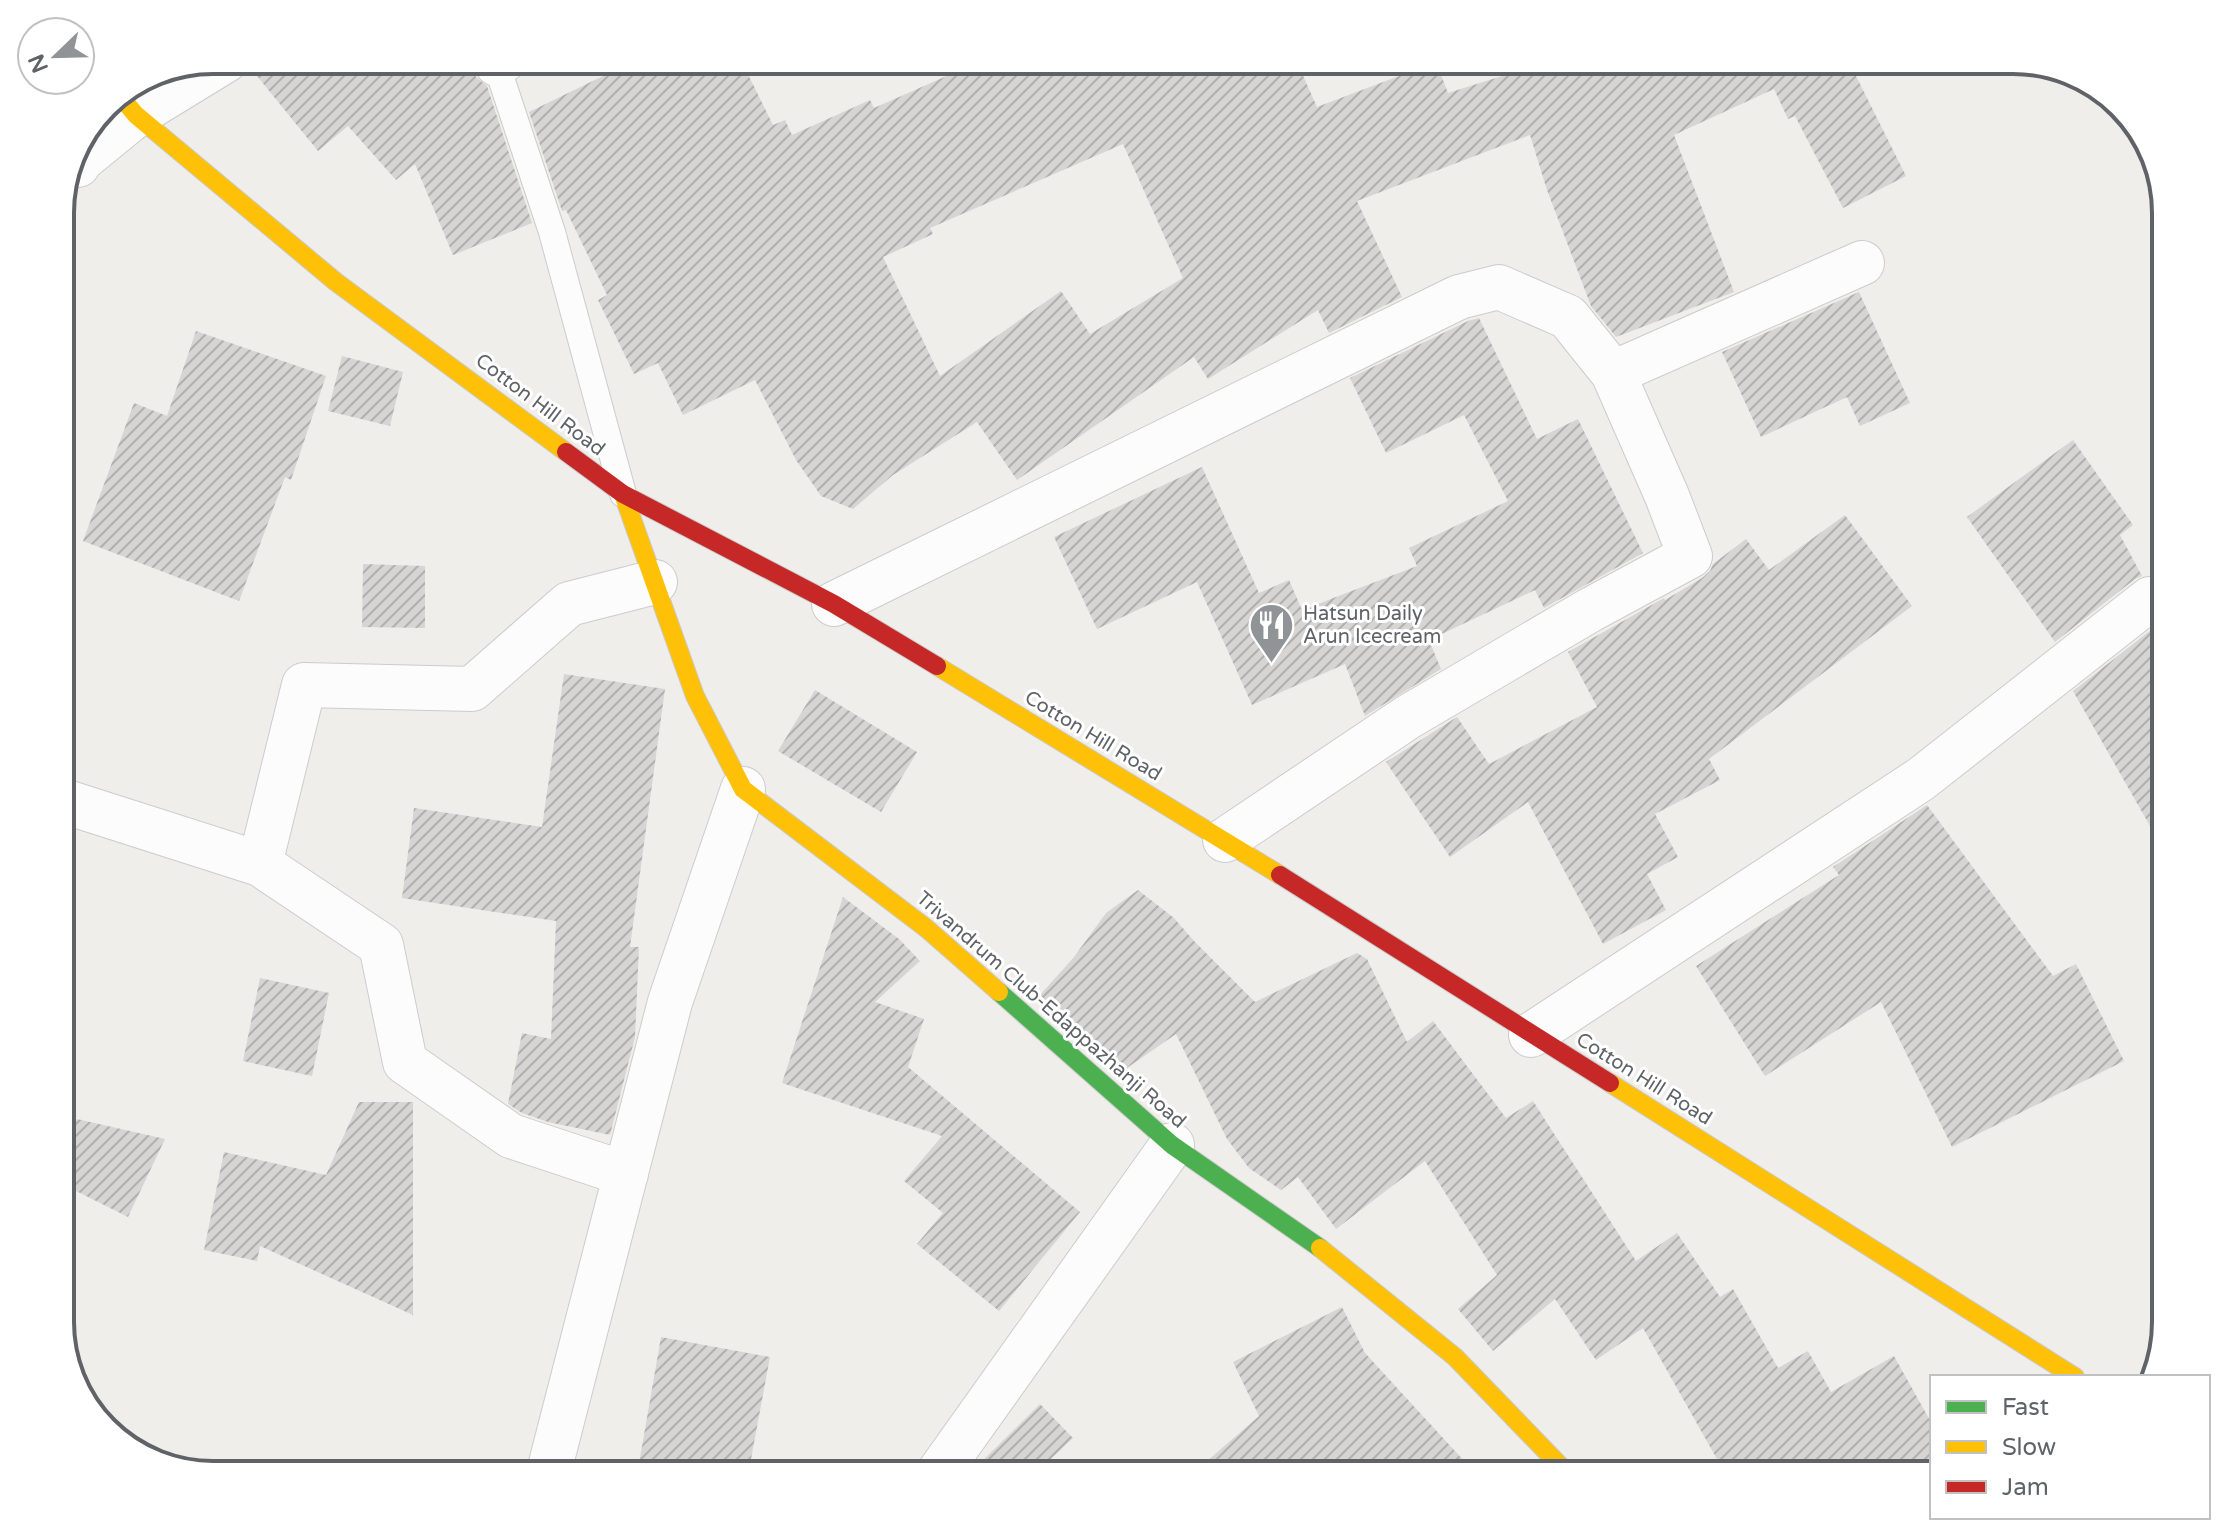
<svg xmlns="http://www.w3.org/2000/svg" width="2226" height="1535" font-family="'Varela Round',sans-serif">
  <defs>
    <pattern id="building-hatch" width="6" height="6" patternUnits="userSpaceOnUse" patternTransform="scale(2)"><rect width="6" height="6" fill="#d6d5d3"/><path d="M-1 1l2-2M0 6l6-6M5 7l2-2" fill="none" stroke="#b1b0af"/></pattern>
  </defs>
  <rect width="100%" height="100%" fill="#efeeea"/>
  <path fill="url(#building-hatch)" fill-rule="evenodd" d="M 251,60 L 467,60 L 472,66 L 476,77 L 487,86 L 532,223 L 453,255 L 415,164 L 396,180 L 348,126 L 318,151 L 249,66 Z
    M 636,60 L 741,60 L 773,125 L 785,120 L 792,135 L 870,100 L 874,108 L 983,60 L 1296,60 L 1317,107 L 1436,62 L 1448,93 L 1553,60 L 1848,60 L 1906,176 L 1843,208 L 1795,116 L 1788,119 L 1774,89 L 1674,135 L 1734,292 L 1616,337 L 1591,306 L 1547,190 L 1530,135 L 1357,201 L 1402,297 L 1329,333 L 1318,310 L 1208,379 L 1194,357 L 1017,480 L 977,422 L 893,475 L 853,509 L 821,496 L 796,460 L 755,380 L 683,415 L 658,363 L 634,374 L 598,300 L 607,295 L 566,210 L 562,211 L 529,112 ZM 1123,144 L 1183,278 L 1090,334 L 1061,291 L 940,376 L 883,257 L 933,234 L 930,228 Z
    M 1859,292 L 1910,403 L 1860,426 L 1847,397 L 1761,437 L 1722,352 Z
    M 1479,318 L 1537,439 L 1578,419 L 1643,553 L 1544,608 L 1535,590 L 1429,640 L 1441,669 L 1365,716 L 1345,664 L 1252,705 L 1197,582 L 1097,629 L 1054,537 L 1202,467 L 1259,593 L 1289,580 L 1302,610 L 1417,566 L 1409,548 L 1508,501 L 1464,415 L 1386,453 L 1350,378 L 1468,321 Z
    M 196,331 L 326,376 L 291,480 L 285,477 L 239,601 L 83,541 L 134,403 L 167,416 Z
    M 342,356 L 403,372 L 390,426 L 328,411 Z
    M 2073,440 L 2133,525 L 2120,535 L 2142,576 L 2135,579 L 2055,642 L 1967,517 Z
    M 1845,515 L 1912,606 L 1709,759 L 1720,780 L 1655,814 L 1678,857 L 1647,874 L 1666,910 L 1603,944 L 1528,802 L 1450,857 L 1386,762 L 1457,717 L 1489,764 L 1597,707 L 1568,652 L 1664,598 L 1665,600 L 1702,578 L 1710,571 L 1713,564 L 1746,539 L 1769,570 Z
    M 363,564 L 425,566 L 425,628 L 362,627 Z
    M 2165,619 L 2166,621 L 2166,854 L 2073,691 Z
    M 564,674 L 665,689 L 630,947 L 639,947 L 635,1037 L 610,1135 L 548,1122 L 522,1113 L 508,1104 L 522,1033 L 551,1039 L 556,921 L 402,898 L 414,808 L 542,827 Z
    M 815,690 L 917,752 L 881,812 L 778,751 Z
    M 1927,805 L 2053,976 L 2076,964 L 2124,1061 L 1952,1147 L 1881,1002 L 1765,1076 L 1696,966 L 1839,875 L 1833,867 Z
    M 1138,890 L 1174,918 L 1194,941 L 1255,1002 L 1357,953 L 1367,959 L 1407,1042 L 1433,1021 L 1506,1118 L 1533,1101 L 1636,1261 L 1677,1233 L 1720,1297 L 1733,1289 L 1778,1368 L 1808,1351 L 1831,1392 L 1894,1356 L 1932,1424 L 1932,1475 L 1726,1475 L 1643,1328 L 1596,1360 L 1555,1299 L 1493,1351 L 1458,1309 L 1497,1275 L 1425,1161 L 1336,1229 L 1298,1177 L 1281,1190 L 1249,1168 L 1227,1139 L 1176,1034 L 1124,1070 L 1040,995 L 1074,957 L 1106,913 Z
    M 843,897 L 899,939 L 920,961 L 875,1002 L 924,1019 L 908,1067 L 1080,1212 L 999,1311 L 917,1244 L 943,1213 L 904,1181 L 942,1136 L 782,1083 Z
    M 260,978 L 329,993 L 312,1076 L 243,1061 Z
    M 359,1102 L 413,1102 L 413,1315 L 260,1246 L 257,1261 L 204,1250 L 224,1152 L 326,1175 Z
    M 77,1119 L 165,1139 L 128,1217 L 60,1183 L 60,1153 Z
    M 1342,1307 L 1365,1353 L 1477,1475 L 1191,1475 L 1259,1416 L 1233,1362 Z
    M 661,1337 L 770,1357 L 748,1475 L 637,1475 Z
    M 1040,1404 L 1073,1438 L 1034,1475 L 968,1475 Z"/>
  <g fill="none" stroke-linecap="round" stroke-linejoin="round">
    <defs>
      <path id="lane" d="M 495,60 L 552,232 L 623,494"/>
      <path id="street" d="M 497,64 L 504,60
        M 78,165 L 81,160 L 136,115 L 226,60
        M 834,604 L 1459,297 L 1499,287 L 1568,317 L 1613,373 L 1862,263
        M 60,800 L 260,864 L 381,945 L 405,1062 L 511,1136 L 626,1174
        M 1225,840 L 1408,717 L 1590,610 L 1690,556 L 1667,496 L 1613,373
        M 260,864 L 304,685 L 472,689 L 569,604 L 655,582
        M 1531,1035 L 1921,779 L 2150,599
        M 548,1475 L 670,1002 L 743,789
        M 937,1475 L 1172,1145"/>
      <path id="fast" d="M 999,992 L 1172,1145 L 1320,1248"/>
      <path id="slow" d="M 119,95 L 136,115 L 336,282 L 566,452
        M 623,494 L 695,696 L 743,789 L 926,928 L 999,992
        M 937,666 L 1280,875
        M 1610,1083 L 2075,1377
        M 1320,1248 L 1455,1357 L 1569,1475"/>
      <path id="jam" d="M 566,452 L 623,494 L 834,604 L 937,666
        M 1280,875 L 1610,1083"/>
    </defs>
    <use href="#lane" stroke="#cbcccc" stroke-width="28"/>
    <use href="#street" stroke="#cbcccc" stroke-width="46"/>
    <use href="#fast" stroke="#cacacb" stroke-width="20"/>
    <use href="#slow" stroke="#cacacb" stroke-width="20"/>
    <use href="#jam" stroke="#cacacb" stroke-width="20"/>
    <use href="#lane" stroke="#fdfcfc" stroke-width="26"/>
    <use href="#street" stroke="#fdfcfc" stroke-width="44"/>
    <use href="#fast" stroke="#4caf50" stroke-width="18"/>
    <use href="#slow" stroke="#ffc107" stroke-width="18"/>
    <use href="#jam" stroke="#c62828" stroke-width="18"/>
  </g>
  <defs>
    <symbol id="restaurant-pin" viewBox="-11 -11 22 30"><path d="M0 17L-7.5 6A9.5 9.5 0 1 1 7.5 6Z" fill="#919496" stroke="#fff"/><path d="M-5-6h1v4h1v-4h1v4h1v-4h1v5L-1.5 .5V6h-2V.5L-5-1ZM5-6V6H3V1.5H1.5Q1.5-4 5-6Z" fill="#fff"/></symbol>
  </defs>
  <g fill-rule="evenodd">
    <use href="#restaurant-pin" x="1246" y="600" width="51" height="69"/>
  </g>
  <g text-anchor="middle" dominant-baseline="central" stroke-width="6" stroke-linejoin="round" paint-order="stroke">
    <g font-size="20" fill="#5f6368" stroke="#fff">
      <text transform="translate(540 405) rotate(37)">Cotton Hill Road</text>
      <text transform="translate(1093 736) rotate(31)">Cotton Hill Road</text>
      <text transform="translate(1051 1010) rotate(41)">Trivandrum Club-Edappazhanji Road</text>
      <text transform="translate(1644 1079) rotate(32)">Cotton Hill Road</text>
    </g>
    <g font-size="20" fill="#5f6368" stroke="#fff" text-anchor="start">
      <text x="1303" y="614">Hatsun Daily<tspan x="1303" dy="23">Arun Icecream</tspan></text>
    </g>
  </g>
  <path d="M0 0H2226V1535H0ZM213 74H2013A139 139 0 0 1 2152 213V1322A139 139 0 0 1 2013 1461H213A139 139 0 0 1 74 1322V213A139 139 0 0 1 213 74Z" fill="#fff" fill-rule="evenodd"/>
  <path fill="none" stroke="#5f6368" stroke-width="4" d="M213 74H2013A139 139 0 0 1 2152 213V1322A139 139 0 0 1 2013 1461H213A139 139 0 0 1 74 1322V213A139 139 0 0 1 213 74Z"/>
  <rect x="1930" y="1375" width="280" height="144" fill="#ffffff" stroke="#bfc1c3" stroke-width="2"/>
  <rect x="1946" y="1401" width="40" height="12" fill="#4caf50" stroke="#bfc1c3" stroke-width="2"/>
  <text x="2002" y="1415" font-size="24" fill="#5f6368">Fast</text>
  <rect x="1946" y="1441" width="40" height="12" fill="#ffc107" stroke="#bfc1c3" stroke-width="2"/>
  <text x="2002" y="1455" font-size="24" fill="#5f6368">Slow</text>
  <rect x="1946" y="1481" width="40" height="12" fill="#c62828" stroke="#bfc1c3" stroke-width="2"/>
  <text x="2002" y="1495" font-size="24" fill="#5f6368">Jam</text>
  <g transform="translate(56 56) rotate(247)"><circle r="38" fill="#ffffff" stroke="#bfc1c3" stroke-width="2"/>
  <path d="M0-6L14 30L0 20L-14 30Z" fill="#919496"/>
  <text y="-12" font-size="22" font-weight="bold" text-anchor="middle" fill="#5f6368">N</text>
  </g>
</svg>
